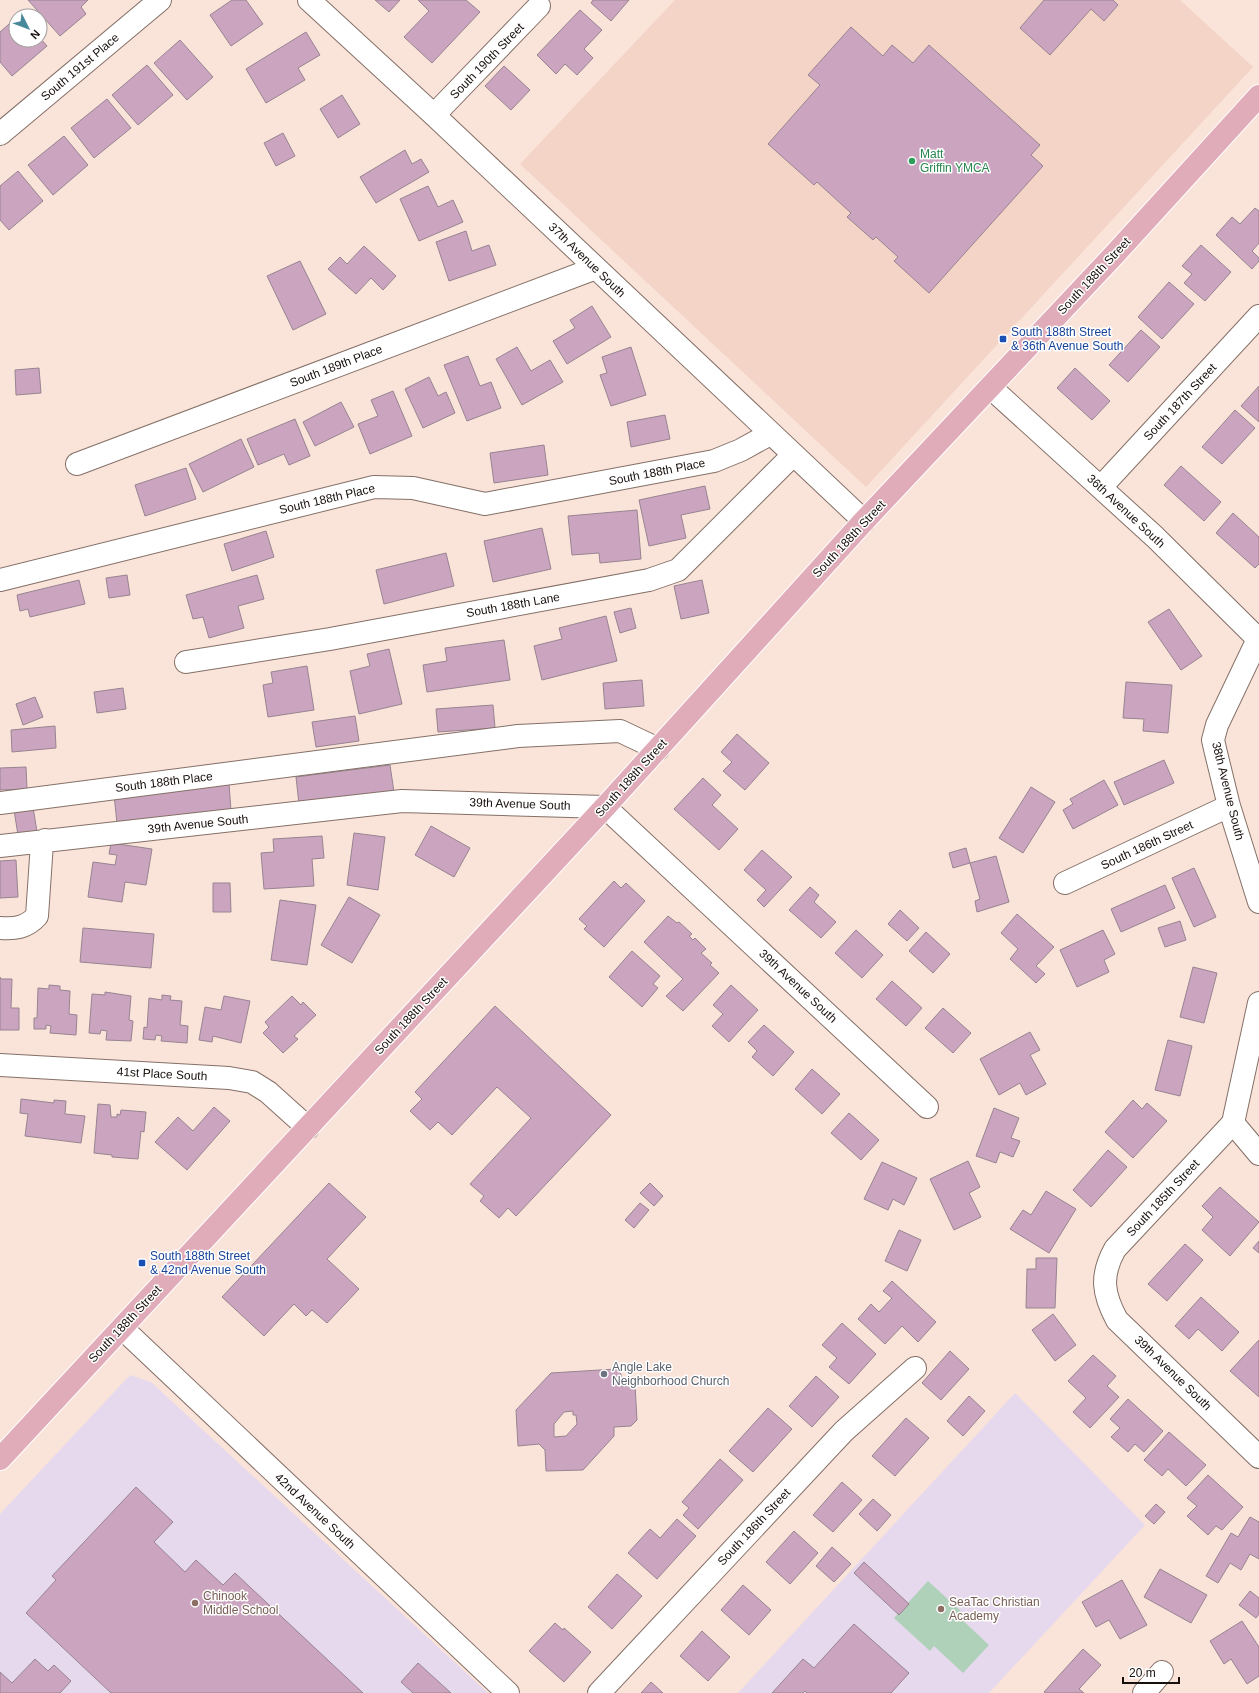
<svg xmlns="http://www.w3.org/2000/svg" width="1259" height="1693" font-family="Helvetica,sans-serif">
  <rect width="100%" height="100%" fill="#fae3d9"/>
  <path fill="#f3d4c7" d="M 675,0 L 1180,0 L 1253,67 L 866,487 L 520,164 Z"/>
  <path fill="#e6d9ed" d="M 130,1375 L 151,1382 L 488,1693 L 0,1693 L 0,1514 Z
    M 1015,1393 L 1145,1525 L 989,1693 L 738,1693 Z"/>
  <path fill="#afd1ba" d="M 928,1581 L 963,1613 L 960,1618 L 989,1645 L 963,1673 L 934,1646 L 930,1651 L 894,1618 Z"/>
  <path fill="#cba5bf" stroke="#978491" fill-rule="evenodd" d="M 28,0 L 88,0 L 81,7 L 86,14 L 60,36 Z
    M 232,0 L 246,0 L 263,24 L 231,46 L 210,15 Z
    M 375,0 L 400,0 L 389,12 Z
    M 418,0 L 466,0 L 480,12 L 432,63 L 404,37 L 429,11 Z
    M 593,0 L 629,0 L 611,21 L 591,3 Z
    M 1044,0 L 1113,0 L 1118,5 L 1104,21 L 1091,9 L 1050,55 L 1020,28 Z
    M 580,10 L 602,30 L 584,49 L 593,58 L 577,75 L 565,64 L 556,74 L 537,55 Z
    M 16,18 L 16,40 L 40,40 L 40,38 L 47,46 L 12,76 L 0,62 L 0,32 Z
    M 851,27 L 883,56 L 892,45 L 913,63 L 929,45 L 1040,145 L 1031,155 L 1043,166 L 929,293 L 894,261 L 898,257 L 876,237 L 873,240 L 847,217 L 851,213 L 817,182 L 814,185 L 768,144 L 820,85 L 808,75 Z
    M 306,32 L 320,55 L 298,68 L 305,80 L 266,103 L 246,69 Z
    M 180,40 L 213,77 L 187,100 L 154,63 Z
    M 147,65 L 173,95 L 138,125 L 112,95 Z
    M 504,66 L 530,90 L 511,110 L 485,86 Z
    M 342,95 L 360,124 L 338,138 L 320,109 Z
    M 107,99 L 131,128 L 94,158 L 71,128 Z
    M 283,133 L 295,156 L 276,166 L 264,143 Z
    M 64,136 L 88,165 L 53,195 L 28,165 Z
    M 405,150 L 412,164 L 421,159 L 429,172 L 376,203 L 360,177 Z
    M 18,171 L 43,201 L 9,230 L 0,220 L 0,186 Z
    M 428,186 L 438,207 L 453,200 L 463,222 L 419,241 L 400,199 Z
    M 1255,208 L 1259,211 L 1259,243 L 1252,251 L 1259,258 L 1259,261 L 1252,269 L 1216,235 L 1232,217 L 1240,224 Z
    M 466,231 L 472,251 L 489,245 L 496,265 L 449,281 L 436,242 Z
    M 1201,245 L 1231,272 L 1205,301 L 1184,283 L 1192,274 L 1182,266 Z
    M 364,246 L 396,276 L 383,290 L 371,278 L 356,294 L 328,269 L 340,257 L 347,264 Z
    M 300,261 L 326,314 L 293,330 L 267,276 Z
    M 1169,282 L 1194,304 L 1162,339 L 1138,317 Z
    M 592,306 L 611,337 L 567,364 L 553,341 L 575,328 L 570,320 Z
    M 1141,330 L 1160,347 L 1128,382 L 1109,365 Z
    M 517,347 L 531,371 L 550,360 L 563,382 L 522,405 L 496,359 Z
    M 631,347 L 646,395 L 611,406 L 600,375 L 607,373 L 602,357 Z
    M 468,356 L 480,386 L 491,382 L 501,408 L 467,421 L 444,365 Z
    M 39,368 L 41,393 L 16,395 L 15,370 Z
    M 1075,368 L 1110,401 L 1092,420 L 1057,388 Z
    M 429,377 L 438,396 L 446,392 L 455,413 L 423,428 L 405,389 Z
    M 1259,386 L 1259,422 L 1241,406 Z
    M 393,391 L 412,436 L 370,454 L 358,424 L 378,416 L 371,400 Z
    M 341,402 L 354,427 L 315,446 L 303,422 Z
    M 1235,410 L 1255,428 L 1222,464 L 1202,447 Z
    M 665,415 L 670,439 L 631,447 L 627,422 Z
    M 295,419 L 310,456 L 289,465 L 284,454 L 258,465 L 247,439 Z
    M 241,439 L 254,467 L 203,492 L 189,464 Z
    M 544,445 L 548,475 L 494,483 L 490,453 Z
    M 1181,466 L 1221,502 L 1204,521 L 1164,485 Z
    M 186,468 L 196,499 L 145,516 L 135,485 Z
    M 705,486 L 710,509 L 681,515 L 686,538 L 649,546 L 639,500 Z
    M 637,510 L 641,559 L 600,563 L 599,553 L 572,555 L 568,516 Z
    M 1233,513 L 1259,537 L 1259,564 L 1255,568 L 1216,533 Z
    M 542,528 L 551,569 L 493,582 L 484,541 Z
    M 266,531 L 274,557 L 232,571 L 224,544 Z
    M 446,553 L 454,586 L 384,604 L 376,570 Z
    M 127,575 L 130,595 L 109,598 L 106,578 Z
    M 257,575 L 264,599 L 238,606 L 244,628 L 209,638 L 203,617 L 193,619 L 186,595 Z
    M 79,580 L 85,604 L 30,617 L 28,609 L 20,611 L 17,595 Z
    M 702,580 L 709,613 L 681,619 L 674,586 Z
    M 631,608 L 636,628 L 620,633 L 614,612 Z
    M 1169,609 L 1202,656 L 1181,670 L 1148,622 Z
    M 606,616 L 617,661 L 542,680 L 534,646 L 562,639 L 559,628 Z
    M 504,640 L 510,680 L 427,692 L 423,665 L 447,661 L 445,648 Z
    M 389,649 L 402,704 L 359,714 L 350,671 L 370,666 L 367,654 Z
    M 307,666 L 314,710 L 268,717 L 263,685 L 273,683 L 271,672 Z
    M 642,680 L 644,706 L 605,709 L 603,683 Z
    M 1126,682 L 1172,685 L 1168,733 L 1143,731 L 1144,719 L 1123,718 Z
    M 123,688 L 126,709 L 97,713 L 94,692 Z
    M 35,697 L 43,717 L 23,725 L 16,704 Z
    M 493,705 L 495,728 L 438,732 L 436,709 Z
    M 355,716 L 359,741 L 316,747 L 312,722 Z
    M 55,726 L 56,748 L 12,752 L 11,730 Z
    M 737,734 L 769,763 L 745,790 L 723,771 L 732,762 L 721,752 Z
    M 1164,760 L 1174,783 L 1124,805 L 1114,782 Z
    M 390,765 L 394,792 L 299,804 L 296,777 Z
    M 26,767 L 27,789 L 0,790 L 0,768 Z
    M 703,778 L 721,795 L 712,805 L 738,829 L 719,850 L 674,809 Z
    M 1104,780 L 1118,805 L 1073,829 L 1063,810 L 1073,804 L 1070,799 Z
    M 229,784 L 231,811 L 117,823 L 114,795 Z
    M 1031,787 L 1055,802 L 1023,853 L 999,838 Z
    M 33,807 L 37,832 L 18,835 L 14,810 Z
    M 431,826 L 470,848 L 454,877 L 415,855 Z
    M 354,833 L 385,837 L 378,890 L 347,885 Z
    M 322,836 L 324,858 L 312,859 L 314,886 L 264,889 L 261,853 L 274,852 L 273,839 Z
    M 111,843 L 152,849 L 146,885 L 125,882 L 122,902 L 88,897 L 93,862 L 115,865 L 117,855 L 109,854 Z
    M 966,848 L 970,863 L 996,856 L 1009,902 L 977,912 L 975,901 L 980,899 L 970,863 L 953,868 L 949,853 Z
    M 762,850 L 792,877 L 764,907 L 757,900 L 766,890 L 744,870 Z
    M 16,860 L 18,897 L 0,898 L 0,861 Z
    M 1194,868 L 1216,917 L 1194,927 L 1172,878 Z
    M 614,881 L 621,888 L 626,883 L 645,901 L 604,947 L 584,929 L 587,926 L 579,919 Z
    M 213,883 L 230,883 L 231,912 L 213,912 Z
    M 1165,885 L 1175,908 L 1121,932 L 1111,909 Z
    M 810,887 L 819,895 L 814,902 L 836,922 L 821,938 L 789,910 Z
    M 349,897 L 380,915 L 352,963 L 321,945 Z
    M 280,900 L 316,905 L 307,965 L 271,960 Z
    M 900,910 L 919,928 L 907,941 L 888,924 Z
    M 1017,914 L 1054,947 L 1036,966 L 1045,974 L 1036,983 L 1010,959 L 1018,949 L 1001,933 Z
    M 668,916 L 677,923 L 679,922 L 692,934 L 689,936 L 693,940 L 695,938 L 706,949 L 701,953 L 712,963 L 710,965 L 719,973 L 683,1011 L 666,996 L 683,979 L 644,942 Z
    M 1180,921 L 1186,940 L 1165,947 L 1158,928 Z
    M 83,928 L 154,934 L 151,968 L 80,962 Z
    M 856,930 L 883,955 L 862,978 L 835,953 Z
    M 1103,930 L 1115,954 L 1104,960 L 1109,972 L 1077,987 L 1060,950 Z
    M 926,932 L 950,954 L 933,973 L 909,951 Z
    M 632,951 L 660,976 L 653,984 L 658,988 L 642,1007 L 609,977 Z
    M 1193,967 L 1217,973 L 1204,1023 L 1180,1017 Z
    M 0,977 L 1,979 L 12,979 L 11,1008 L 19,1008 L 19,1030 L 0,1030 Z
    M 892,981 L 922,1008 L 906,1026 L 876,999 Z
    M 49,985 L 60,986 L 60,990 L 70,991 L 69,1014 L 77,1015 L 76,1035 L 50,1033 L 51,1026 L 46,1025 L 46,1029 L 34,1029 L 34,1018 L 37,1018 L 38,988 L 49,989 Z
    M 731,985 L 758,1010 L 729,1042 L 712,1026 L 723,1014 L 713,1005 Z
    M 105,992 L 131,996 L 129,1020 L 133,1021 L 131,1041 L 106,1040 L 107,1031 L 101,1030 L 100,1034 L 89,1033 L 92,994 L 105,995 Z
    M 162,995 L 171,996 L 170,1000 L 182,1001 L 180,1025 L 188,1026 L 187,1043 L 161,1041 L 162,1036 L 156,1035 L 155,1040 L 143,1039 L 144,1027 L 147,1028 L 149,998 L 162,1000 Z
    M 224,996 L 250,1001 L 241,1043 L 213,1036 L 212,1042 L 199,1040 L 205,1007 L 221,1010 Z
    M 292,996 L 301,1005 L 303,1002 L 316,1015 L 294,1036 L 298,1039 L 283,1053 L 263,1033 L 269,1027 L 265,1022 Z
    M 495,1006 L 611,1115 L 516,1216 L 508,1208 L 499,1218 L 480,1201 L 484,1196 L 470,1184 L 531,1118 L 497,1087 L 452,1135 L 438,1122 L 430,1130 L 410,1111 L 422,1099 L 415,1092 Z
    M 943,1008 L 971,1033 L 953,1053 L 925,1028 Z
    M 764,1025 L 794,1052 L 773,1076 L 752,1057 L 757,1051 L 748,1042 Z
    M 1030,1032 L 1040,1050 L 1030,1055 L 1046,1084 L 1026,1095 L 1020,1083 L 999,1095 L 980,1059 Z
    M 1168,1040 L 1192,1046 L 1180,1096 L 1155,1090 Z
    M 812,1069 L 840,1094 L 822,1114 L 795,1089 Z
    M 21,1099 L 54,1103 L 54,1100 L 66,1101 L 65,1114 L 85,1116 L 81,1143 L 25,1136 L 28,1114 L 20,1113 Z
    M 1133,1100 L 1142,1109 L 1147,1103 L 1167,1121 L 1133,1158 L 1105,1132 Z
    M 98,1104 L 110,1105 L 111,1117 L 117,1117 L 117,1114 L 120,1115 L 121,1110 L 146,1112 L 144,1132 L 141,1131 L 138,1159 L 112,1157 L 112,1155 L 94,1153 Z
    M 214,1107 L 230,1121 L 187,1170 L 155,1142 L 178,1117 L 193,1131 Z
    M 994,1108 L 1019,1118 L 1011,1138 L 1020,1141 L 1013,1157 L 1000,1152 L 996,1163 L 976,1156 Z
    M 849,1113 L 879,1140 L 861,1160 L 831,1133 Z
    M 1108,1150 L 1127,1167 L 1091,1207 L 1073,1190 Z
    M 968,1161 L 980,1187 L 969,1193 L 981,1217 L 954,1230 L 930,1179 Z
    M 882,1162 L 917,1178 L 904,1205 L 893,1199 L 888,1210 L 864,1199 Z
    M 329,1183 L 366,1217 L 327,1259 L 359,1289 L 327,1323 L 312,1310 L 306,1316 L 294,1304 L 264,1336 L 222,1297 Z
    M 650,1183 L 663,1196 L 654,1206 L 640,1193 Z
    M 1220,1187 L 1259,1222 L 1230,1256 L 1202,1230 L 1213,1217 L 1202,1206 Z
    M 1046,1191 L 1076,1209 L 1049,1253 L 1010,1229 L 1023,1210 L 1031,1215 Z
    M 640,1203 L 649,1210 L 634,1228 L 625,1220 Z
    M 899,1230 L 921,1240 L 907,1271 L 885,1261 Z
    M 1259,1241 L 1259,1253 L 1253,1248 Z
    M 1185,1244 L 1203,1260 L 1167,1301 L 1148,1284 Z
    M 1036,1258 L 1057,1258 L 1055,1308 L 1026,1308 L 1027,1269 L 1036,1269 Z
    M 892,1281 L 936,1322 L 918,1342 L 902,1326 L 885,1344 L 858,1319 L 871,1304 L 879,1312 L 892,1298 L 883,1291 Z
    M 1201,1297 L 1239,1332 L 1222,1351 L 1198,1329 L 1189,1339 L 1175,1326 Z
    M 1053,1314 L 1076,1345 L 1055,1361 L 1032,1330 Z
    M 842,1323 L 876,1354 L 849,1384 L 829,1367 L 837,1358 L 822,1345 Z
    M 1259,1340 L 1259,1397 L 1230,1371 Z
    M 950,1351 L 969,1369 L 941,1400 L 922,1383 Z
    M 1093,1355 L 1116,1376 L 1107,1386 L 1119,1397 L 1090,1428 L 1073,1412 L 1086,1398 L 1068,1381 Z
    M 616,1369 L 621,1374 L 621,1386 L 635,1385 L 637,1420 L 631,1426 L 614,1427 L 614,1436 L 583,1470 L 546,1471 L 545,1450 L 539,1444 L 518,1446 L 516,1410 L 551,1373 ZM 573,1411 L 573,1415 L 576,1415 L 577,1424 L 566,1436 L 554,1437 L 554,1424 L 564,1412 Z
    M 816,1376 L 839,1397 L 812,1427 L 789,1406 Z
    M 969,1396 L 985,1411 L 963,1436 L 947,1421 Z
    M 1128,1399 L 1163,1431 L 1144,1452 L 1135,1444 L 1128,1452 L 1111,1437 L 1120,1428 L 1110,1419 Z
    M 768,1408 L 792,1429 L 753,1472 L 729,1451 Z
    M 906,1418 L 929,1438 L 895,1476 L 872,1456 Z
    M 1169,1432 L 1206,1465 L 1186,1486 L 1168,1469 L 1162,1476 L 1144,1460 Z
    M 720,1459 L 743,1480 L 698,1529 L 683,1515 L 689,1508 L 682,1502 Z
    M 1208,1475 L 1243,1507 L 1222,1530 L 1216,1526 L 1208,1535 L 1187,1516 L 1197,1506 L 1187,1498 Z
    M 842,1482 L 862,1500 L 833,1532 L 813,1515 Z
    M 136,1487 L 173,1522 L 154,1542 L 185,1572 L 196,1560 L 223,1585 L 235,1573 L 363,1693 L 111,1693 L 26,1613 L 56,1580 L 52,1576 Z
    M 873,1499 L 891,1515 L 877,1531 L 859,1514 Z
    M 1156,1504 L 1165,1512 L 1154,1524 L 1145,1516 Z
    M 1250,1517 L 1259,1522 L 1259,1559 L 1250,1554 L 1241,1570 L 1230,1563 L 1218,1583 L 1206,1576 L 1231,1533 L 1238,1537 Z
    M 677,1519 L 696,1536 L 657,1579 L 628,1553 L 650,1529 L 660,1538 Z
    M 794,1531 L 818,1553 L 790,1584 L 766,1562 Z
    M 832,1547 L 851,1564 L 834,1582 L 816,1566 Z
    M 864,1562 L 909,1604 L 899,1615 L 854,1573 Z
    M 1160,1569 L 1207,1595 L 1191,1623 L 1144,1597 Z
    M 617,1574 L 642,1596 L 612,1629 L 588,1607 Z
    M 1122,1580 L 1147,1625 L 1120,1639 L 1109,1620 L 1096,1627 L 1082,1602 Z
    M 743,1585 L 771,1610 L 749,1635 L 721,1610 Z
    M 1250,1591 L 1259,1598 L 1259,1614 L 1256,1618 L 1239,1605 Z
    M 1242,1621 L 1259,1647 L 1259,1676 L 1247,1684 L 1231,1659 L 1224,1664 L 1210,1641 Z
    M 555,1623 L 563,1630 L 564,1628 L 591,1652 L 564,1682 L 529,1651 Z
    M 854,1624 L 909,1673 L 891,1693 L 807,1693 L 805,1691 L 803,1693 L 772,1693 L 803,1659 L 814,1668 Z
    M 702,1631 L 730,1657 L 708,1681 L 680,1656 Z
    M 1083,1649 L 1101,1665 L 1079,1689 L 1084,1693 L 1046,1693 L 1044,1692 Z
    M 35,1659 L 48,1671 L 54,1665 L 71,1681 L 60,1693 L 0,1693 L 0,1672 L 12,1683 Z
    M 418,1663 L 451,1693 L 413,1693 L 401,1682 Z
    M 651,1682 L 663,1693 L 641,1693 Z"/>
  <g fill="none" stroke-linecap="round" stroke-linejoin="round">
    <defs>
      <path id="minor" d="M 309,0 L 434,115 L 864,521
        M 434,115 L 539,6
        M 0,134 L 160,0
        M 990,387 L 1155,537 L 1259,640
        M 77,464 L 596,268
        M 1101,487 L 1259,316
        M 0,580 L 374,487 L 413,488 L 485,504 L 714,461 L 741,450 L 770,434
        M 1259,637 L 1217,725 L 1213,740 L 1216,753 L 1229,806 L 1259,902
        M 186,662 L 330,639 L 649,580 L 678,570 L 793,455
        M 0,803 L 518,736 L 620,731 L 658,749
        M 0,846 L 402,801 L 605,807 L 927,1107
        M 1065,883 L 1229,806
        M 0,928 C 15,929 26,928 37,916 L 42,843 L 45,840
        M 0,1065 L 229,1078 L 252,1082 L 268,1092 L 308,1128
        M 1233,1123 L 1115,1249 C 1100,1276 1103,1294 1117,1320 L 1259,1457
        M 1233,1123 L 1259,1003
        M 1233,1123 L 1259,1154
        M 122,1328 L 508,1693
        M 599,1693 L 844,1431 L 915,1368
        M 1144,1693 L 1162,1672"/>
      <path id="primary" d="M 0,1459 L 605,807 L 864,521 L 1114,255 L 1259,96"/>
    </defs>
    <use href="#minor" stroke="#847067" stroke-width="24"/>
    <use href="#primary" stroke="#fff" stroke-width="24"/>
    <use href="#minor" stroke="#fff" stroke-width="22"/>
    <use href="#primary" stroke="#e0acba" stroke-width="22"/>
  </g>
  <circle fill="#2e9e5b" stroke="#fff" stroke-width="1.5" cx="912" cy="161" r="4"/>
  <g fill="#1a4fb4" stroke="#fff" stroke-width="1.5">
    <rect x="999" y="335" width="8" height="8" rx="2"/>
    <rect x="138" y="1259" width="8" height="8" rx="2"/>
  </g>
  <circle fill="#6b7280" stroke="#fff" stroke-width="1.5" cx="604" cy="1374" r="4"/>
  <g fill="#8d6e63" stroke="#fff" stroke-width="1.5">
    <circle cx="195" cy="1603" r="4"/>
    <circle cx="941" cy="1609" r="4"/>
  </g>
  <g text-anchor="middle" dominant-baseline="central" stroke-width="3" stroke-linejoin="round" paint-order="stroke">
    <g font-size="12" fill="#170f0c" stroke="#fff">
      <text transform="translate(487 61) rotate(-46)">South 190th Street</text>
      <text transform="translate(80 67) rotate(-40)">South 191st Place</text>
      <text transform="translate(587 260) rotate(44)">37th Avenue South</text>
      <text transform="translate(1094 276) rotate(-47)">South 188th Street</text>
      <text transform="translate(336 366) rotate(-21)">South 189th Place</text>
      <text transform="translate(1180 402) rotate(-47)">South 187th Street</text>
      <text transform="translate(657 472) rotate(-11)">South 188th Place</text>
      <text transform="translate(327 499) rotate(-13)">South 188th Place</text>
      <text transform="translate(1126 511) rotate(43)">36th Avenue South</text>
      <text transform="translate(849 539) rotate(-47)">South 188th Street</text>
      <text transform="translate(513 605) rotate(-10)">South 188th Lane</text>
      <text transform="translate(631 778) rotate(-48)">South 188th Street</text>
      <text transform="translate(164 782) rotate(-7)">South 188th Place</text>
      <text transform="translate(1228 791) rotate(76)">38th Avenue South</text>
      <text transform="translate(520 804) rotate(2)">39th Avenue South</text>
      <text transform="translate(198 824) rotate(-6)">39th Avenue South</text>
      <text transform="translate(1147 845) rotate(-25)">South 186th Street</text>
      <text transform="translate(798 986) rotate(43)">39th Avenue South</text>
      <text transform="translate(411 1016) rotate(-47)">South 188th Street</text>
      <text transform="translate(162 1074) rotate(3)">41st Place South</text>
      <text transform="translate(1163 1198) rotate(-47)">South 185th Street</text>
      <text transform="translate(125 1324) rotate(-47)">South 188th Street</text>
      <text transform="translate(1173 1373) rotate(44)">39th Avenue South</text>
      <text transform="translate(315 1511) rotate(43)">42nd Avenue South</text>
      <text transform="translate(754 1527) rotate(-47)">South 186th Street</text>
    </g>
    <g font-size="12" fill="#27864d" stroke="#fff" text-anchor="start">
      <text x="920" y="154">Matt<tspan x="920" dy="14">Griffin YMCA</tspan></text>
    </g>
    <g font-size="12" fill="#164399" stroke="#fff" text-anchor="start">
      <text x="1011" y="332">South 188th Street<tspan x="1011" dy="14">&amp; 36th Avenue South</tspan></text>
      <text x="150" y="1256">South 188th Street<tspan x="150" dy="14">&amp; 42nd Avenue South</tspan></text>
    </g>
    <g font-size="12" fill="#5b616d" stroke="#fff" text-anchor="start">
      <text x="612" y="1367">Angle Lake<tspan x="612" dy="14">Neighborhood Church</tspan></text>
    </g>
    <g font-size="12" fill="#785e54" stroke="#fff" text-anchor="start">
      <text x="203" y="1596">Chinook<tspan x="203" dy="14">Middle School</tspan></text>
      <text x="949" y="1602">SeaTac Christian<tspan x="949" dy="14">Academy</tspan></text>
    </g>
  </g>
  <g transform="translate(28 28) rotate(132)"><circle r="19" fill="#ffffff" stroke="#a29f9e"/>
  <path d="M0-3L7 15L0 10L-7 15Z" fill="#47889a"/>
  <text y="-6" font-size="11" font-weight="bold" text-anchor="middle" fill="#170f0c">N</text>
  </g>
  <path d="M1123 1677v6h56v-6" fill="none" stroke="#170f0c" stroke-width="2"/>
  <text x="1129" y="1677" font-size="12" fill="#170f0c" stroke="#ffffff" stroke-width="3" paint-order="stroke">20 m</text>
</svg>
